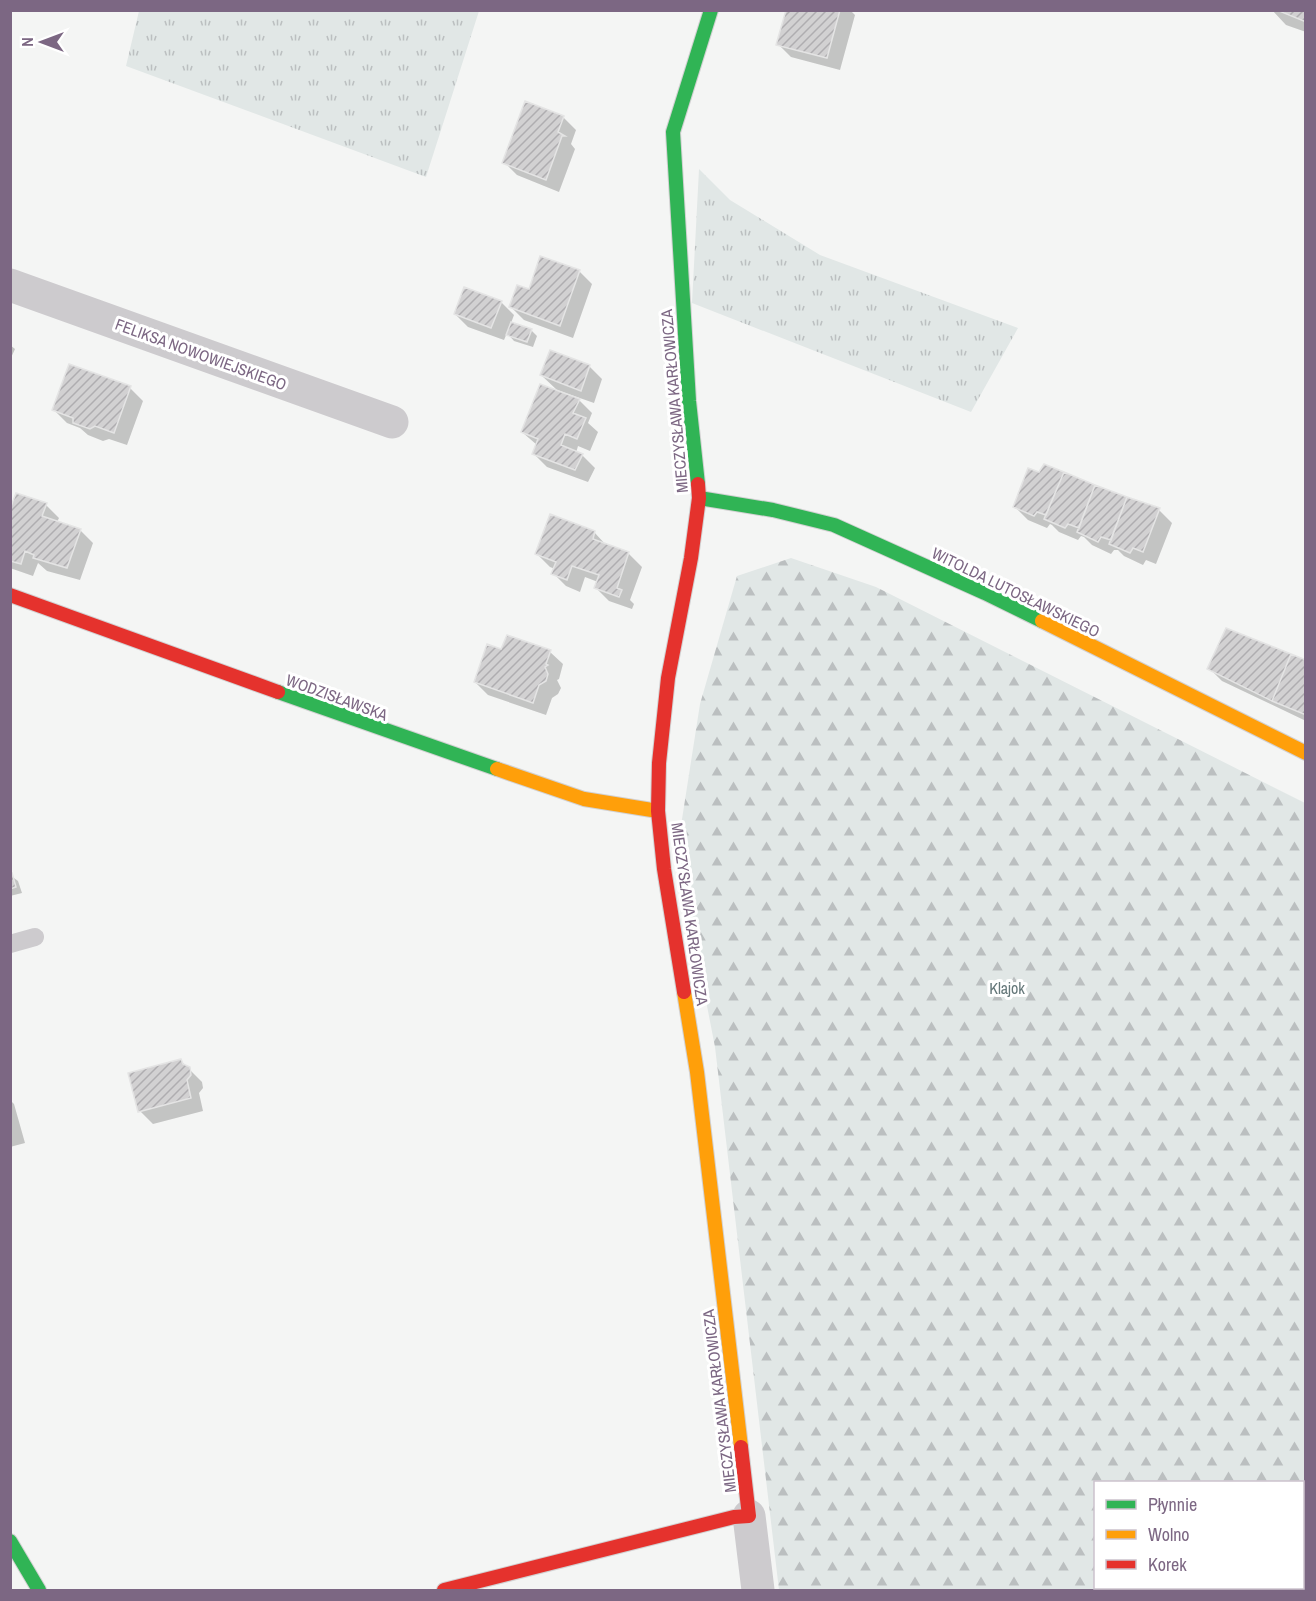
<svg xmlns="http://www.w3.org/2000/svg" width="1316" height="1601" font-family="'Archivo Narrow',sans-serif">
  <defs>
    <pattern id="grass-tufts" width="24" height="20" patternUnits="userSpaceOnUse" patternTransform="scale(1.5)"><rect width="24" height="20" fill="#e1e7e6"/><path d="M3 7l-1-3M5 7V3M7 7l1-3M15 17l-1-3M17 17v-4M19 17l1-3" fill="none" stroke="#bbbfc0"/></pattern>
    <pattern id="forest-firs" width="22" height="20" patternUnits="userSpaceOnUse" patternTransform="scale(1.5)"><rect width="22" height="20" fill="#e1e7e6"/><path d="M5 1l3.5 6h-7zM16 11l3.5 6h-7z" fill="#bbbfc0"/></pattern>
    <pattern id="building-hatch" width="6" height="6" patternUnits="userSpaceOnUse" patternTransform="scale(1.5)"><rect width="6" height="6" fill="#d2d1d2"/><path d="M-1 1l2-2M0 6l6-6M5 7l2-2" fill="none" stroke="#afadb0"/></pattern>
  </defs>
  <rect width="100%" height="100%" fill="#f4f5f4"/>
  <path fill="url(#grass-tufts)" d="M 139,11 L 139,10 L 479,11 L 426,177 L 126,66 Z
    M 699,169 L 730,200 L 820,255 L 1018,328 L 971,412 L 692,303 Z"/>
  <path fill="url(#forest-firs)" fill-rule="evenodd" d="M 791,558 L 876,587 L 1305,803 L 1305,1590 L 779,1590 L 715,1047 L 688,908 L 680,832 L 700,704 L 737,576 ZM 1096,1482 L 1302,1482 L 1302,1588 L 1096,1588 Z"/>
  <path fill="#0003" d="M 787,10 L 850,10 L 855,15 L 840,70 L 791,57 L 778,44 Z
    M 1272,10 L 1306,10 L 1306,32 L 1286,25 Z
    M 563,117 L 576,130 L 571,144 L 575,149 L 559,192 L 517,175 L 504,162 Z
    M 579,271 L 592,284 L 573,338 L 524,320 L 511,307 L 530,291 Z
    M 501,302 L 514,315 L 511,323 L 531,330 L 537,336 L 533,347 L 514,341 L 507,333 L 504,340 L 468,327 L 455,314 Z
    M 10,345 L 15,349 L 10,360 Z
    M 70,366 L 130,388 L 143,401 L 127,445 L 109,439 L 103,441 L 88,435 L 80,428 L 67,423 L 54,410 Z
    M 589,366 L 602,379 L 594,403 L 557,390 L 541,375 Z
    M 579,400 L 592,413 L 588,423 L 598,432 L 590,451 L 578,446 L 576,453 L 582,455 L 595,468 L 588,482 L 547,467 L 534,454 L 537,445 L 522,432 Z
    M 46,505 L 59,518 L 57,522 L 80,530 L 93,543 L 80,580 L 47,571 L 38,563 L 33,576 L 10,568 L 10,514 Z
    M 1015,507 L 1159,510 L 1172,523 L 1156,564 L 1146,560 L 1143,565 L 1124,556 L 1118,550 L 1114,550 L 1111,554 L 1092,545 L 1084,537 L 1081,536 L 1078,540 L 1059,532 L 1052,525 L 1050,524 L 1047,528 L 1028,520 Z
    M 594,532 L 607,546 L 629,554 L 642,567 L 630,600 L 634,604 L 632,609 L 609,601 L 596,588 L 598,582 L 585,577 L 580,592 L 566,586 L 553,573 L 555,569 L 550,567 L 537,554 Z
    M 508,637 L 550,652 L 563,664 L 559,679 L 557,680 L 561,688 L 558,694 L 552,698 L 546,715 L 488,695 L 475,682 L 502,650 Z
    M 1306,661 L 1306,721 L 1222,681 L 1209,668 Z
    M 10,875 L 18,881 L 22,893 L 10,896 Z
    M 181,1061 L 202,1082 L 203,1088 L 199,1093 L 203,1111 L 153,1124 L 140,1111 Z
    M 10,1100 L 14,1104 L 25,1143 L 10,1147 Z"/>
  <path fill="url(#building-hatch)" stroke="#e4e4e4" stroke-width="1.5" d="M 786,10 L 840,10 L 827,58 L 776,45 Z
    M 1277,10 L 1306,10 L 1306,22 Z
    M 525,101 L 564,116 L 558,132 L 565,136 L 562,136 L 546,180 L 502,163 Z
    M 540,256 L 580,270 L 560,326 L 509,307 L 517,285 L 529,289 Z
    M 464,287 L 502,301 L 491,328 L 454,314 Z
    M 511,322 L 532,329 L 527,342 L 506,335 Z
    M 550,350 L 590,365 L 581,391 L 540,375 Z
    M 69,364 L 131,386 L 114,433 L 95,426 L 90,429 L 73,423 L 73,418 L 52,410 Z
    M 540,384 L 580,399 L 573,413 L 586,418 L 577,439 L 565,434 L 561,445 L 583,454 L 575,470 L 532,454 L 538,439 L 521,432 Z
    M 1044,464 L 1064,472 L 1046,515 L 1037,512 L 1034,516 L 1013,507 L 1028,468 L 1039,472 Z
    M 1064,472 L 1095,485 L 1079,528 L 1068,524 L 1065,528 L 1044,519 Z
    M 1095,485 L 1127,497 L 1111,540 L 1101,537 L 1098,542 L 1077,532 Z
    M 16,493 L 47,503 L 42,516 L 81,529 L 67,568 L 33,558 L 34,555 L 25,551 L 21,564 L 10,561 L 10,509 Z
    M 1127,497 L 1160,508 L 1143,552 L 1133,548 L 1130,553 L 1109,544 Z
    M 550,514 L 595,531 L 593,539 L 629,552 L 617,588 L 622,590 L 619,597 L 594,588 L 599,575 L 572,566 L 567,580 L 551,574 L 556,562 L 535,554 Z
    M 1226,628 L 1291,654 L 1272,701 L 1207,669 Z
    M 507,635 L 551,650 L 546,664 L 548,665 L 545,667 L 548,674 L 546,681 L 539,685 L 533,703 L 474,682 L 487,644 L 501,649 Z
    M 1291,654 L 1306,660 L 1306,715 L 1272,701 Z
    M 12,873 L 16,887 L 10,889 L 10,874 Z
    M 181,1059 L 183,1064 L 190,1067 L 191,1075 L 187,1080 L 191,1098 L 138,1112 L 128,1073 Z"/>
  <g fill="none" stroke-linecap="round" stroke-linejoin="round">
    <defs>
      <path id="fast" d="M 698,484 L 689,401 L 673,132 L 711,10
        M 699,498 L 773,510 L 834,525 L 985,593 L 1042,621
        M 278,692 L 497,769
        M 10,1541 L 39,1590"/>
      <path id="slow" d="M 1042,621 L 1306,753
        M 497,769 L 584,799 L 658,811
        M 684,992 L 697,1072 L 741,1447"/>
      <path id="jam" d="M 10,595 L 278,692
        M 684,992 L 664,869 L 658,811 L 659,763 L 668,678 L 691,558 L 699,498 L 698,484
        M 444,1590 L 734,1517 L 749,1516 L 741,1447"/>
    </defs>
    <use href="#fast" stroke="#d2d1d2" stroke-width="16"/>
    <use href="#slow" stroke="#d2d1d2" stroke-width="16"/>
    <use href="#jam" stroke="#d2d1d2" stroke-width="16"/>
    <path stroke="#cdcbce" stroke-width="18" d="M 10,944 L 35,937"/>
    <path stroke="#cdcbce" stroke-width="33" d="M 10,285 L 392,422
      M 749,1516 L 758,1590"/>
    <use href="#fast" stroke="#30b455" stroke-width="14"/>
    <use href="#slow" stroke="#ff9f0a" stroke-width="14"/>
    <use href="#jam" stroke="#e5322d" stroke-width="14"/>
  </g>
  <g text-anchor="middle" dominant-baseline="central" stroke-width="6" stroke-linejoin="round" paint-order="stroke">
    <g font-size="16" fill="#7c6783" stroke="#fff">
      <text transform="translate(201 354) rotate(20)">FELIKSA NOWOWIEJSKIEGO</text>
      <text transform="translate(674 401) rotate(-95)">MIECZYSŁAWA KARŁOWICZA</text>
      <text transform="translate(1016 592) rotate(26)">WITOLDA LUTOSŁAWSKIEGO</text>
      <text transform="translate(337 697) rotate(20)">WODZISŁAWSKA</text>
      <text transform="translate(690 914) rotate(82)">MIECZYSŁAWA KARŁOWICZA</text>
      <text transform="translate(719 1401) rotate(-97)">MIECZYSŁAWA KARŁOWICZA</text>
    </g>
    <g font-size="16" fill="#65787a" stroke="#fff">
      <text x="1007" y="988">Klajok</text>
    </g>
  </g>
  <rect width="1316" height="1601" fill="none" stroke="#7c6783" stroke-width="24"/>
  <rect x="1094" y="1481" width="210" height="108" fill="#ffffff" stroke="#cbc2cd" stroke-width="1.5"/>
  <rect x="1106" y="1500" width="30" height="9" fill="#30b455" stroke="#cbc2cd" stroke-width="1.5"/>
  <text x="1148" y="1511" font-size="18" fill="#7c6783">Płynnie</text>
  <rect x="1106" y="1530" width="30" height="9" fill="#ff9f0a" stroke="#cbc2cd" stroke-width="1.5"/>
  <text x="1148" y="1541" font-size="18" fill="#7c6783">Wolno</text>
  <rect x="1106" y="1560" width="30" height="9" fill="#e5322d" stroke="#cbc2cd" stroke-width="1.5"/>
  <text x="1148" y="1571" font-size="18" fill="#7c6783">Korek</text>
  <g transform="translate(42 42) rotate(270)" stroke="#ffffff" stroke-width="4.5" paint-order="stroke">
  <path d="M0-4.5L10 22L0 15L-10 22Z" fill="#7c6783"/>
  <text y="-9" font-size="16" font-weight="bold" text-anchor="middle" fill="#7c6783">N</text>
  </g>
</svg>
